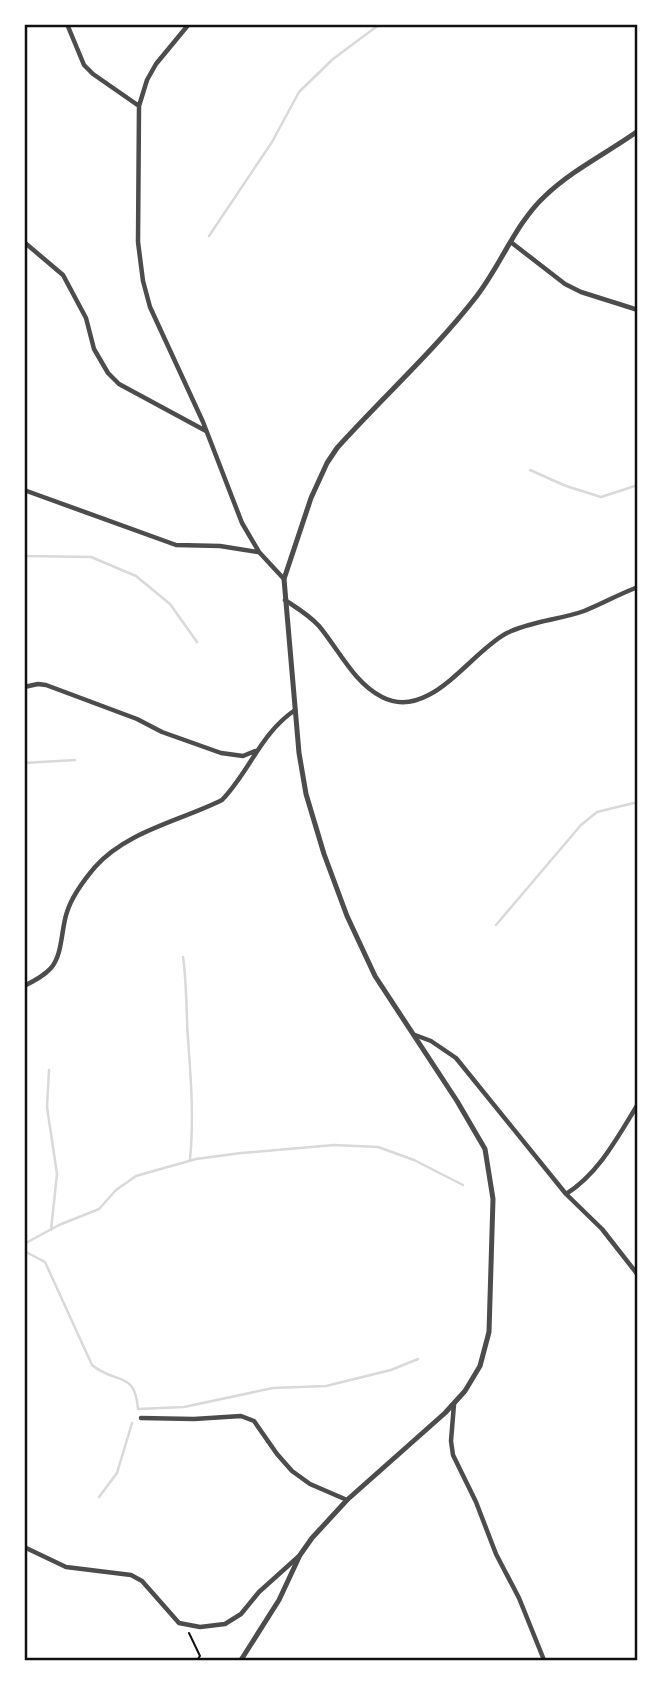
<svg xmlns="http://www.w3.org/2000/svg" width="662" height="1685" font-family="Bitter,serif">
  <rect width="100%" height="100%" fill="#fff"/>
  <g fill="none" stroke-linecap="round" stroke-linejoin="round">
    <path stroke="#d9d9d9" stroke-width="2.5" d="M 209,236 L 272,142 L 299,92 L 333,59 L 380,24
      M 530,470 L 566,486 L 601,497 L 638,485
      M 24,556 L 91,557 L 136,576 L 170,604 L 197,642
      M 24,763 L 75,760
      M 496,925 L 581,825 L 597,812 L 638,802
      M 183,957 C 187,984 186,1011 188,1039 C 191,1080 194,1119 190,1159
      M 49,1070 L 47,1107 L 57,1174 L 51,1230
      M 24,1244 L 59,1225 L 99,1209 L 116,1190 L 136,1176 L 196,1159 L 241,1153 L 334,1145 L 378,1147 L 414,1160 L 463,1185
      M 24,1251 L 45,1262 L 92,1365 C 116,1385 135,1370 138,1409 L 184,1407 L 273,1388 L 326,1386 L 391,1370 L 418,1359
      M 99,1497 L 117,1473 L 132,1423"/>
    <path stroke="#111" stroke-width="2" d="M 189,1633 L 200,1656 L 197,1660"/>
    <path stroke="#4c4c4c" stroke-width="4.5" d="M 67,24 L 84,65 L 93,74 L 139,106
      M 189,24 L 156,64 L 147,80 L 139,106 L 138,242 L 143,281 L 150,307 L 203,422 L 242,523 L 259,552 L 284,579
      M 24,242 L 63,275 L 86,318 L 94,349 L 108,373 L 119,384 L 206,431
      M 512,243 L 565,284 L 581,292 L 638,310
      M 24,490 L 176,545 L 220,546 L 258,552
      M 285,600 C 297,608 309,615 319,626 C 339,650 354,683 382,697 C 430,722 471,651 507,633 C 531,621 559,620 584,611 C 602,604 619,594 638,587
      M 24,687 L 38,684 L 46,685 L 137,719 L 162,732 L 221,753 L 243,756 L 255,751
      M 24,986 C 34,981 44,976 51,968 C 63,954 61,929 67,912 C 72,896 84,880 95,867 C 127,831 180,821 222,800 C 250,771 260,734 295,710
      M 415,1035 L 431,1041 L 456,1058 L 566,1194 L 602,1229 L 638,1275
      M 566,1194 C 599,1173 617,1138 638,1104
      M 454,1404 L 451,1441 L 453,1455 L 476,1502 L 496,1554 L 519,1598 L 544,1660
      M 141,1418 L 194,1419 L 241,1416 L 254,1421 L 277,1454 L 292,1471 L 310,1484 L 347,1500
      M 24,1547 L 66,1567 L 131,1575 L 142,1581 L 179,1623 L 200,1627 L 225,1624 L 241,1614 L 259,1592 L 299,1556"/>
    <path stroke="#4c4c4c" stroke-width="5" d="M 241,1660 L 279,1600 L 300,1555 L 312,1538 L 347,1500 L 445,1413 L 465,1391 L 480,1366 L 489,1332 L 493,1199 L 485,1149 L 457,1101 L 375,976 L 347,916 L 324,854 L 306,794 L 299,753 L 284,579 L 311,498 L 327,463 L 337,448 C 383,397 434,351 476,297 C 501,265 515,224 545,196 C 572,170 607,153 638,131"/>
  </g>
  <rect width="662" height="1685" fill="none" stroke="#ffffff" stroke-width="52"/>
  <rect x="26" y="26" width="610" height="1633" fill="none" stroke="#111" stroke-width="2.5"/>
</svg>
